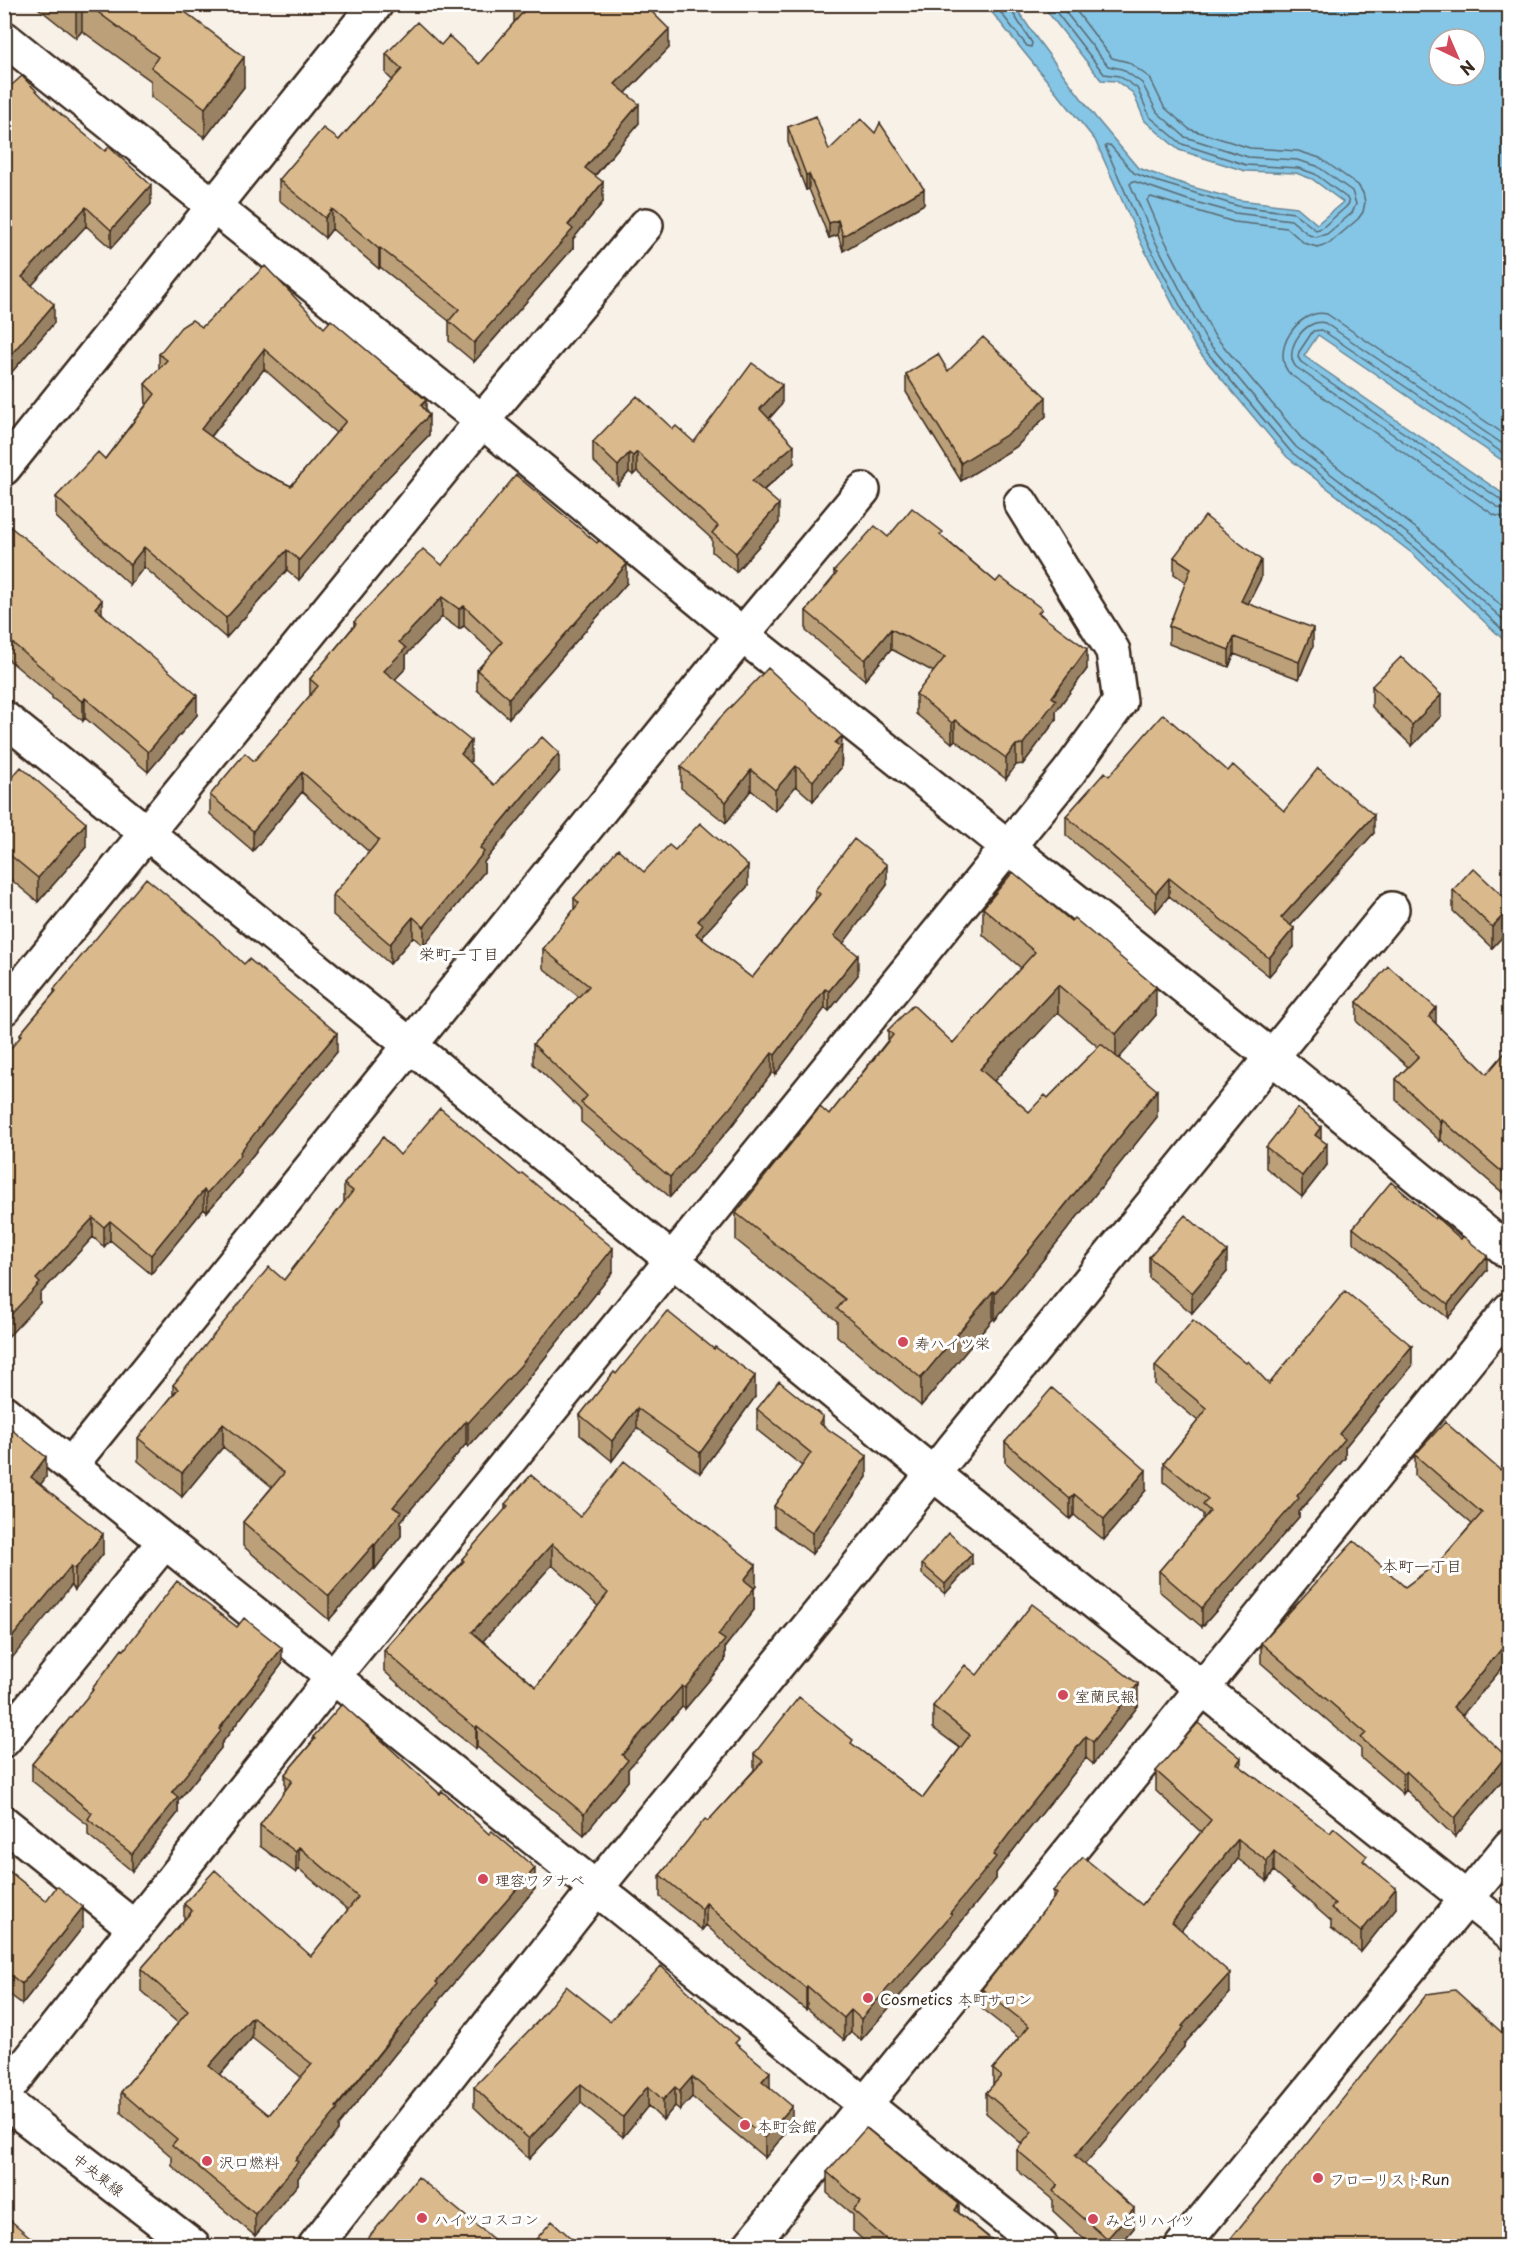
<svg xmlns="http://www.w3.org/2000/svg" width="1514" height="2251" font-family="'Playpen Sans','Klee One',sans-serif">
  <rect width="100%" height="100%" fill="#f8f1e8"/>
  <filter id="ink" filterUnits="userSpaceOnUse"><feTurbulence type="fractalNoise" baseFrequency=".0167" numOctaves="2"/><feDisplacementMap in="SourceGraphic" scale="12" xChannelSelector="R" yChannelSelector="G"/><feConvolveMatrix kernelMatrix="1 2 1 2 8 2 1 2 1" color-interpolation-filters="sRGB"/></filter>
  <g filter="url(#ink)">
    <path fill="#85c5e6" stroke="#678796" stroke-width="1.5" fill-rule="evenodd" d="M 986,5 L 1014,5 L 1037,39 L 1096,118 L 1138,168 L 1192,187 L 1239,200 L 1297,207 L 1317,224 L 1343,202 L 1312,179 L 1296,173 L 1245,171 L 1179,150 L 1145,121 L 1133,93 L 1116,81 L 1101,80 L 1042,5 L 1509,5 L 1509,465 L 1318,335 L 1304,356 L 1509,498 L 1509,645 L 1413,554 L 1287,457 L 1195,347 L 1142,245 L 1095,140 ZM 1439,39 L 1475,39 L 1475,75 L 1439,75 Z"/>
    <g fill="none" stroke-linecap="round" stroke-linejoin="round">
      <path stroke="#59686e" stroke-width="1.5" d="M 994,4 L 1027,46 L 1031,47 L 1032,43 L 1011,10 L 1010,4
        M 1050,4 L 1104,74 L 1119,76 L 1137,88 L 1150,117 L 1182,144 L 1246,165 L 1298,168 L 1315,174 L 1347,198 L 1349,203 L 1346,207 L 1322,228 L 1316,230 L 1294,213 L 1238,206 L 1152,180 L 1134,173 L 1110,145 L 1105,146 L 1147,242 L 1200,344 L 1291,452 L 1417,549 L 1510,637
        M 1059,4 L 1108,66 L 1122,69 L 1142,83 L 1157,112 L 1185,137 L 1248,157 L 1297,160 L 1317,166 L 1352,191 L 1356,204 L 1352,213 L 1327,234 L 1316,237 L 1309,235 L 1291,220 L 1235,213 L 1188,200 L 1133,181 L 1130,184 L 1154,239 L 1206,340 L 1296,447 L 1421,544 L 1510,626
        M 1071,4 L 1112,58 L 1128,62 L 1150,78 L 1164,107 L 1189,129 L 1250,148 L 1298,151 L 1320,158 L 1358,185 L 1363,193 L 1365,202 L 1363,212 L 1358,219 L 1330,243 L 1317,247 L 1304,243 L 1287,228 L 1234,222 L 1151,197 L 1147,200 L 1162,235 L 1214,335 L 1303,440 L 1427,537 L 1510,614
        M 1510,438 L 1327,314 C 1299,307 1268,353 1291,375 L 1494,515 L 1510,519
        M 1510,449 L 1325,323 C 1305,317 1282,352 1296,367 L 1499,508 L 1510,510
        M 1510,458 L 1322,330 L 1313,331 L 1299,352 L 1298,357 L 1301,362 L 1504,502 L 1510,503"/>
      <defs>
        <path id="minor" d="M 4,38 L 482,421 L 742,635 L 1272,1057 L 1510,1253
          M 4,468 L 376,4
          M 4,718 L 410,1045 L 932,1473 L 1510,1933
          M 4,1008 L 482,421 L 646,225
          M 4,1412 L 1041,2246
          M 71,1465 L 742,635 L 863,490
          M 4,1740 L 165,1541
          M 4,1823 L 135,1928
          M 4,2093 L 333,1677 L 1069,772 L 1120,702 L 1113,651 L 1021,503
          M 315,2246 L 597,1887 L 1392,909
          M 750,2246 L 1510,1309"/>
        <path id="tertiary" d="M 1182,2246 L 1510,1846"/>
        <path id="secondary" d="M 4,2101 L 193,2246"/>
      </defs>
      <use href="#minor" stroke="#3b2a1e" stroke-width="38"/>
      <use href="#tertiary" stroke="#3b2a1e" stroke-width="38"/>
      <use href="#secondary" stroke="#3b2a1e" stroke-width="38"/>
      <use href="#minor" stroke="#fff" stroke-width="33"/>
      <use href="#tertiary" stroke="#fff" stroke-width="33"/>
      <use href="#secondary" stroke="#fff" stroke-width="33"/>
    </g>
    <path fill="#bba079" stroke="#3b2a1e" stroke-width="1.5" fill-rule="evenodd" d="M 38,4 L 183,4 L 183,10 L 244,87 L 205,138 L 151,97 L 151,81 L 82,31 L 76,38 L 38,8 Z
      M 514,5 L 669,48 L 626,93 L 639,123 L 595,176 L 603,202 L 573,239 L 573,248 L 474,362 L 449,341 L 449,321 L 380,267 L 379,269 L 332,229 L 325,238 L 279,200 L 279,180 L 339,140 L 392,80 L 386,74 L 386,54 L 441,45 L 479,64 L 514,23 Z
      M 52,107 L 151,204 L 111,248 L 86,226 L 32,285 L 54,323 L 11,373 L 11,379 L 4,386 Z
      M 788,127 L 829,150 L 924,204 L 843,251 L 838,235 L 829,238 L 809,189 L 806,190 L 788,142 Z
      M 202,327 L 324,328 L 426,411 L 429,435 L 373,493 L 299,580 L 287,570 L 226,638 L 144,567 L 130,585 L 56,517 L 56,497 L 105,459 L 146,405 L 145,384 L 159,369 L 159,354 ZM 264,369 L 336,433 L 291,486 L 255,469 L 211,437 Z
      M 948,371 L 1046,416 L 1016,447 L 961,481 L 906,392 L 906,374 Z
      M 782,404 L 769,419 L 794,463 L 763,491 L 779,523 L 736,572 L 712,552 L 712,539 L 637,471 L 633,475 L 629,472 L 618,485 L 593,461 L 593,442 L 673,429 L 694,442 Z
      M 4,529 L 102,613 L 197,715 L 148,772 L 85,718 L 83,721 L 52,698 L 52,696 L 4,656 Z
      M 888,537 L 943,537 L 996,582 L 1042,615 L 1087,669 L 1056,711 L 1056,720 L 1023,764 L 1016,765 L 1006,779 L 955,740 L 952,743 L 916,714 L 916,694 L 934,672 L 891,649 L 865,680 L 806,631 L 806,611 L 834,577 L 834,571 Z
      M 1174,557 L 1261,578 L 1248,604 L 1313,646 L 1299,679 L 1234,654 L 1229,667 L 1169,644 L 1169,626 L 1186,582 L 1174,574 Z
      M 442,565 L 627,583 L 509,718 L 477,690 L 477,670 L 493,653 L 464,626 L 459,629 L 442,617 L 406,655 L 406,668 L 394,680 L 471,761 L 470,763 L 494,785 L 559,772 L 484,862 L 484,872 L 424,946 L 413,937 L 390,964 L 333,915 L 333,895 L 369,852 L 302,792 L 253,851 L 210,814 L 210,795 L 254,761 L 310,696 L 310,679 L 354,626 L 354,622 Z
      M 1372,686 L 1441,716 L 1412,746 L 1372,707 Z
      M 842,756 L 841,768 L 813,801 L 796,786 L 775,811 L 751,790 L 726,823 L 681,788 L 681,767 Z
      M 1228,771 L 1284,811 L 1374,833 L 1290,926 L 1294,947 L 1269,976 L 1169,896 L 1156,912 L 1066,835 L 1066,816 L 1109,776 Z
      M 4,781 L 86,847 L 38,902 L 4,874 Z
      M 675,850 L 748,886 L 703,935 L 703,940 L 752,978 L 815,900 L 815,890 L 887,885 L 843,943 L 858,975 L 829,1011 L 825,1008 L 775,1075 L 772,1073 L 730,1128 L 670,1197 L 581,1122 L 581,1110 L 533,1064 L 533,1044 L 579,997 L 543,968 L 543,949 L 574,910 L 574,898 L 644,872 Z
      M 1453,890 L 1509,902 L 1509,930 L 1492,948 L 1453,911 Z
      M 983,908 L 1156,1015 L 1119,1058 L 1157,1117 L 995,1320 L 993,1319 L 921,1406 L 837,1336 L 837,1321 L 736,1240 L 736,1213 L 829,1115 L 888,1040 L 888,1030 L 953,1043 L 1021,968 L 983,935 ZM 1058,1012 L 1098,1047 L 1048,1098 L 1029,1112 L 994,1081 Z
      M 54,989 L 337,1052 L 287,1112 L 241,1170 L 241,1173 L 207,1212 L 204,1209 L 151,1274 L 110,1240 L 104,1247 L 93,1237 L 40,1294 L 40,1303 L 20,1034 L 54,993 Z
      M 1357,1002 L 1436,1024 L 1487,1074 L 1509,1048 L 1509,1198 L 1441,1140 L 1440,1141 L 1396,1100 L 1396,1079 L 1408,1067 L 1357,1022 Z
      M 1321,1140 L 1327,1165 L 1302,1197 L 1266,1168 L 1266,1147 Z
      M 400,1155 L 613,1272 L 521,1388 L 468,1447 L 466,1444 L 401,1521 L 401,1536 L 375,1569 L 374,1568 L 329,1620 L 243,1546 L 243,1522 L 272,1487 L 223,1447 L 182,1497 L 138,1461 L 138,1438 L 173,1395 L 173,1385 L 284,1280 L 344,1203 L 344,1184 Z
      M 1353,1228 L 1487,1270 L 1448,1318 L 1353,1242 Z
      M 1149,1257 L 1227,1272 L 1192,1313 L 1149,1278 Z
      M 1155,1366 L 1269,1384 L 1412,1366 L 1345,1447 L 1345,1458 L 1299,1512 L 1299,1517 L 1202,1627 L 1159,1591 L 1159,1571 L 1203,1520 L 1203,1514 L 1164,1482 L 1164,1463 L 1198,1421 L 1155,1385 Z
      M 616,1374 L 755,1397 L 700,1473 L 637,1428 L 612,1461 L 580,1435 L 580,1415 Z
      M 757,1409 L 823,1426 L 867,1477 L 812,1554 L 774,1526 L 774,1506 L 802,1466 L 757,1430 Z
      M 4,1440 L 46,1477 L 40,1485 L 103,1554 L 75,1590 L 71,1586 Z
      M 1005,1442 L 1146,1490 L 1104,1540 L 1074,1515 L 1070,1519 L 1005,1462 Z
      M 1415,1455 L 1500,1470 L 1509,1660 L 1462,1715 L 1506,1776 L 1455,1837 L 1406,1790 L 1403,1794 L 1361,1758 L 1361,1749 L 1261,1663 L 1261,1643 L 1405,1587 L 1440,1561 L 1472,1524 L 1415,1475 Z
      M 505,1504 L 580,1517 L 756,1586 L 754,1589 L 754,1610 L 725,1647 L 725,1661 L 685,1709 L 682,1707 L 628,1769 L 628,1781 L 584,1835 L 477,1747 L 476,1749 L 435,1717 L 384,1671 L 384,1650 L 462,1562 L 462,1559 L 505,1510 ZM 552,1565 L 598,1606 L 536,1687 L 483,1641 Z
      M 922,1564 L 972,1564 L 945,1594 L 922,1574 Z
      M 124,1650 L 282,1664 L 221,1744 L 221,1748 L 178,1801 L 178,1813 L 132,1871 L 88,1835 L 88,1825 L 32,1781 L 32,1764 L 92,1692 L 92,1689 Z
      M 977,1675 L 1138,1706 L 1093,1764 L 1086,1758 L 1027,1832 L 996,1873 L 996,1879 L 952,1933 L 952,1936 L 861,2040 L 851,2032 L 844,2040 L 807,2008 L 806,2010 L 748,1964 L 706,1925 L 702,1930 L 660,1897 L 660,1875 L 754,1770 L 754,1754 L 853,1745 L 923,1798 L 960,1748 L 933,1728 L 933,1706 Z
      M 313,1737 L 535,1889 L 438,2001 L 438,2005 L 395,2054 L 338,2126 L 338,2130 L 298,2178 L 298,2184 L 255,2236 L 172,2166 L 172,2157 L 121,2113 L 121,2092 L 178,2023 L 141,1991 L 141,1969 L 184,1920 L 184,1904 L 311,1956 L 348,1910 L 299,1869 L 296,1873 L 260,1846 L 260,1825 L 285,1791 L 285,1774 L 313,1741 ZM 252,2038 L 301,2077 L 269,2115 L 220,2075 Z
      M 1241,1767 L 1367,1864 L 1396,1908 L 1361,1952 L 1331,1928 L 1331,1921 L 1274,1871 L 1267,1881 L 1238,1859 L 1181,1930 L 1230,1993 L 1184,2044 L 1184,2047 L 1084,2164 L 1134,2228 L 1118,2247 L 1093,2247 L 1053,2211 L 1053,2200 L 1017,2170 L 1017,2150 L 1022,2144 L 986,2113 L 986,2093 L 993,2086 L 993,2069 L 1019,2038 L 982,2009 L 982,1989 L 1053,1899 L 1053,1891 L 1142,1905 L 1201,1832 L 1156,1791 L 1156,1771 Z
      M 4,1867 L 46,1901 L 83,1927 L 22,2004 L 4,1990 Z
      M 739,2046 L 770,2087 L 792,2125 L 765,2158 L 692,2097 L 680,2110 L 675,2106 L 663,2120 L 648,2106 L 623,2137 L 581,2103 L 529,2159 L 474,2107 L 474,2087 Z
      M 827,2172 L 959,2213 L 1001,2247 L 871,2247 L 853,2231 L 853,2215 L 827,2193 Z"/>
    <path fill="#998263" stroke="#3b2a1e" stroke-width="1.5" d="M 79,4 L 82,4 L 82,31 L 76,38 L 76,8 Z
      M 669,29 L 669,48 L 615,104 L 615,84 Z
      M 244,57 L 244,87 L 205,138 L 205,108 Z
      M 639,104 L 639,123 L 585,187 L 585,168 Z
      M 809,174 L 809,189 L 806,190 L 806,175 Z
      M 603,182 L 603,202 L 573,239 L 573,248 L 474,362 L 474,343 Z
      M 151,185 L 151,204 L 111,248 L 111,230 Z
      M 924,189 L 924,204 L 843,251 L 843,236 Z
      M 86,207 L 86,226 L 22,296 L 22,277 Z
      M 332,209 L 332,229 L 325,238 L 325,218 Z
      M 838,220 L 838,235 L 829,238 L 829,223 Z
      M 380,248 L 380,267 L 379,269 L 379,249 Z
      M 54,304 L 54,323 L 11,373 L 11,379 L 4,386 L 4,368 L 8,358 Z
      M 264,349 L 264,369 L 201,449 L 201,429 Z
      M 782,385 L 782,404 L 760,428 L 760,409 Z
      M 1046,397 L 1046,416 L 1016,447 L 961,481 L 961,463 Z
      M 426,400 L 426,419 L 429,415 L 429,435 L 373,493 L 299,580 L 299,560 Z
      M 794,445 L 794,463 L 752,500 L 752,481 Z
      M 637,452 L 637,471 L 633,475 L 633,456 Z
      M 629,453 L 629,472 L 618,485 L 618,466 Z
      M 779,504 L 779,523 L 736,572 L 736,553 Z
      M 144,547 L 144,567 L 130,585 L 130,565 Z
      M 287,550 L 287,570 L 226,638 L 226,618 Z
      M 1261,560 L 1261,578 L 1241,618 L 1241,601 Z
      M 627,564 L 627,583 L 509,718 L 509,698 Z
      M 442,597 L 442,617 L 406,655 L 406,668 L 384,691 L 384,671 L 399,642 Z
      M 102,600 L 102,620 L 95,608 Z
      M 464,606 L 464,626 L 459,629 L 459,609 Z
      M 1313,628 L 1313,646 L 1299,679 L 1299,662 Z
      M 891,629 L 891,649 L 865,680 L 865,660 Z
      M 1234,637 L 1234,654 L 1229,667 L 1229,650 Z
      M 1087,649 L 1087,669 L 1056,711 L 1056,720 L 1023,764 L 1023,744 L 1052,697 Z
      M 197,695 L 197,715 L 148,772 L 148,752 Z
      M 1441,695 L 1441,716 L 1412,746 L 1412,725 Z
      M 85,698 L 85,718 L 83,721 L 83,702 Z
      M 955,720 L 955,740 L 952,743 L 952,723 Z
      M 842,736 L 841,768 L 813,801 L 813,781 L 835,743 Z
      M 471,741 L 471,761 L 461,774 L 461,754 Z
      M 1016,745 L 1016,765 L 1006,779 L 1006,758 Z
      M 559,753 L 559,772 L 484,862 L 484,872 L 424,946 L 424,927 L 480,848 Z
      M 796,766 L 796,786 L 775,811 L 775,790 Z
      M 751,770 L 751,790 L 726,823 L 726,802 Z
      M 302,772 L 302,792 L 253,851 L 253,831 Z
      M 1374,815 L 1374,833 L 1281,936 L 1281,918 Z
      M 86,823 L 86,847 L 38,902 L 38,878 Z
      M 887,865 L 887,885 L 834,956 L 834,936 Z
      M 748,866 L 748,886 L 703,935 L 703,945 L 696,934 L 698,921 Z
      M 1169,878 L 1169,896 L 1156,912 L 1156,893 Z
      M 1509,909 L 1509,930 L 1492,948 L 1492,927 Z
      M 413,917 L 413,937 L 390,964 L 390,944 Z
      M 1294,928 L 1294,947 L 1269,976 L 1269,958 Z
      M 858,955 L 858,975 L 829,1011 L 829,991 Z
      M 1058,985 L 1058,1012 L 980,1096 L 980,1069 Z
      M 1156,987 L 1156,1015 L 1116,1062 L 1116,1034 Z
      M 825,989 L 825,1008 L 775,1075 L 775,1055 Z
      M 1436,1008 L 1436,1029 L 1429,1017 Z
      M 337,1033 L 337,1052 L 287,1112 L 241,1170 L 241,1173 L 207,1212 L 207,1193 L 287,1092 Z
      M 772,1053 L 772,1073 L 730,1128 L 670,1197 L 670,1177 Z
      M 1157,1090 L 1157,1117 L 995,1320 L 995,1293 Z
      M 1441,1119 L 1441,1140 L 1440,1141 L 1440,1121 Z
      M 1321,1127 L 1321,1148 L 1315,1135 Z
      M 1327,1144 L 1327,1165 L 1302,1197 L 1302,1176 Z
      M 204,1190 L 204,1209 L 151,1274 L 151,1255 Z
      M 93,1218 L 93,1237 L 40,1294 L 40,1303 L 4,1341 L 4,1322 L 36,1279 Z
      M 110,1221 L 110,1240 L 104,1247 L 104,1227 Z
      M 613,1248 L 613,1272 L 521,1388 L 468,1447 L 468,1423 Z
      M 1227,1251 L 1227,1272 L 1192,1313 L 1192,1293 Z
      M 1487,1256 L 1487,1270 L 1448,1318 L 1448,1304 Z
      M 993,1291 L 993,1319 L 921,1406 L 921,1378 Z
      M 1412,1346 L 1412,1366 L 1345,1447 L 1345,1458 L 1299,1512 L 1299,1517 L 1202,1627 L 1202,1608 L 1297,1496 L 1339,1434 Z
      M 755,1376 L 755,1397 L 700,1473 L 700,1453 Z
      M 637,1408 L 637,1428 L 612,1461 L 612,1441 Z
      M 823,1417 L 823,1438 L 819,1423 Z
      M 466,1421 L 466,1444 L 401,1521 L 401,1536 L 375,1569 L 375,1545 L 393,1507 Z
      M 223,1424 L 223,1447 L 182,1497 L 182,1473 Z
      M 867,1456 L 867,1477 L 812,1554 L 812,1533 Z
      M 46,1457 L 46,1477 L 31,1498 L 31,1477 Z
      M 1146,1470 L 1146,1490 L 1104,1540 L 1104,1519 Z
      M 1074,1494 L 1074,1515 L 1070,1519 L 1070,1499 Z
      M 103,1534 L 103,1554 L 75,1590 L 75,1569 Z
      M 374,1544 L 374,1568 L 329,1620 L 329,1596 Z
      M 552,1544 L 552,1565 L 472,1653 L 472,1632 Z
      M 972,1554 L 972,1564 L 945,1594 L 945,1584 Z
      M 756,1565 L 756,1586 L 754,1589 L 754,1610 L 725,1647 L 725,1661 L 685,1709 L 685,1688 L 718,1635 L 744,1580 Z
      M 71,1566 L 71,1586 L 4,1668 L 4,1647 Z
      M 1509,1640 L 1509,1660 L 1453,1726 L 1453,1707 Z
      M 282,1648 L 282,1664 L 221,1744 L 221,1748 L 178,1801 L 178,1813 L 132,1871 L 132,1854 L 172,1792 L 219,1729 Z
      M 1138,1684 L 1138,1706 L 1093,1764 L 1093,1742 Z
      M 682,1686 L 682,1707 L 628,1769 L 628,1781 L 584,1835 L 584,1814 L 622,1755 Z
      M 477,1726 L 477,1747 L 476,1749 L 476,1728 Z
      M 1086,1736 L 1086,1758 L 1027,1832 L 996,1873 L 996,1879 L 952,1933 L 952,1936 L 861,2040 L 861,2019 L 993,1855 L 1027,1810 Z
      M 1506,1756 L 1506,1776 L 1455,1837 L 1455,1818 Z
      M 1241,1758 L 1241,1778 L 1237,1764 Z
      M 1406,1771 L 1406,1790 L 1403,1794 L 1403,1774 Z
      M 1238,1839 L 1238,1859 L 1172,1942 L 1172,1922 Z
      M 299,1847 L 299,1869 L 296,1873 L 296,1852 Z
      M 1274,1851 L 1274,1871 L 1267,1881 L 1267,1861 Z
      M 535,1868 L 535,1889 L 438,2001 L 438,2005 L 395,2054 L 338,2126 L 338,2130 L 298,2178 L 298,2184 L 255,2236 L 255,2214 L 295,2160 L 436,1982 Z
      M 1396,1888 L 1396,1908 L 1361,1952 L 1361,1932 Z
      M 706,1903 L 706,1925 L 702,1930 L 702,1909 Z
      M 83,1907 L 83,1927 L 22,2004 L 22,1984 Z
      M 1230,1973 L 1230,1993 L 1184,2044 L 1184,2047 L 1075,2176 L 1075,2156 L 1182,2026 Z
      M 807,1986 L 807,2008 L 806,2010 L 806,1988 Z
      M 851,2010 L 851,2032 L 844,2040 L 844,2018 Z
      M 252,2017 L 252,2038 L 209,2087 L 209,2066 Z
      M 770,2072 L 770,2091 L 762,2081 Z
      M 692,2077 L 692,2097 L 680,2110 L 680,2091 Z
      M 581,2084 L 581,2103 L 529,2159 L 529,2139 Z
      M 648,2086 L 648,2106 L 623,2137 L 623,2117 Z
      M 675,2087 L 675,2106 L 663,2120 L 663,2100 Z
      M 792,2106 L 792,2125 L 765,2158 L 765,2138 Z
      M 959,2204 L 959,2225 L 955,2210 Z
      M 1134,2208 L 1134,2228 L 1118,2247 L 1107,2247 L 1107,2239 Z"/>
    <path fill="#daba8d" stroke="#3b2a1e" stroke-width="1.5" fill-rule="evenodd" d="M 71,4 L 79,4 L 76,8 Z
      M 87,4 L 183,4 L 180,8 L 244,57 L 205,108 L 151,67 L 158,57 Z
      M 515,4 L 644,4 L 669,29 L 615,84 L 639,104 L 585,168 L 603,182 L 568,225 L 573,229 L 474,343 L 449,321 L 459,309 L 380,248 L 379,249 L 332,209 L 325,218 L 279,180 L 323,128 L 339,140 L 402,69 L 386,54 L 417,22 L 441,45 L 449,36 L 479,64 L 523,12 L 514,5 Z
      M 22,76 L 52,107 L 105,151 L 109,147 L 151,185 L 111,230 L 86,207 L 22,277 L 54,304 L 8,358 L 11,360 L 4,368 L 4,92 Z
      M 816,116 L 829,150 L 861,119 L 875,133 L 880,123 L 924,189 L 843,236 L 838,220 L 829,223 L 809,174 L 806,175 L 788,127 Z
      M 265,266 L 324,328 L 331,320 L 426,400 L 421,405 L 429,415 L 373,473 L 299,560 L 287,550 L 226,618 L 144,547 L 130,565 L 56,497 L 98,452 L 105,459 L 155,394 L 145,384 L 167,360 L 159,354 L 181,327 L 192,320 L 202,327 ZM 264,349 L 346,421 L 291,486 L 255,469 L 201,429 Z
      M 983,337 L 1046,397 L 1016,429 L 961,463 L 906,374 L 938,354 L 948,371 Z
      M 752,363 L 782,385 L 760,409 L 794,445 L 752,481 L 779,504 L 736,553 L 712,533 L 718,526 L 637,452 L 633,456 L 629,453 L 618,466 L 593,442 L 637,396 L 673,429 L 676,426 L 694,442 Z
      M 516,475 L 597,543 L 599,540 L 627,564 L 509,698 L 477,670 L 502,642 L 464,606 L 459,609 L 442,597 L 399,642 L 406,648 L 384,671 L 471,741 L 461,754 L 494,785 L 542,737 L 559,753 L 480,848 L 484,852 L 424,927 L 413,917 L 390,944 L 333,895 L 379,840 L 302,772 L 253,831 L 210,795 L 245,753 L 254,761 L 318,686 L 310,679 L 356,624 L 354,622 L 423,549 L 442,565 Z
      M 912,508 L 943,532 L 940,535 L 996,582 L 1000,577 L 1042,609 L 1038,613 L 1087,649 L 1052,697 L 1056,700 L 1023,744 L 1016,745 L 1006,758 L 955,720 L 952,723 L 916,694 L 945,657 L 891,629 L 865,660 L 806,611 L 837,573 L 834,571 L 875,526 L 888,537 Z
      M 1205,516 L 1261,560 L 1241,601 L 1313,628 L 1299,662 L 1234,637 L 1229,650 L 1169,626 L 1191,568 L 1174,557 Z
      M 8,525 L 102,600 L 95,608 L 197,695 L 148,752 L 85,698 L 83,702 L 52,678 L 53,677 L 4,636 L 4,529 Z
      M 1401,657 L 1441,695 L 1412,725 L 1372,686 Z
      M 768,668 L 842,736 L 835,743 L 841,747 L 813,781 L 796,766 L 775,790 L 751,770 L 726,802 L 681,767 L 719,719 Z
      M 1163,714 L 1228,771 L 1233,765 L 1284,811 L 1318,768 L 1374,815 L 1281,918 L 1294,928 L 1269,958 L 1169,878 L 1156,893 L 1066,816 L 1105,772 L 1109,776 Z
      M 21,767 L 86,823 L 38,878 L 4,850 L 4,781 L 7,783 Z
      M 700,823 L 748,866 L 698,921 L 703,925 L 696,934 L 752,978 L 820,894 L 815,890 L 854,839 L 887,865 L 834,936 L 858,955 L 829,991 L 825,989 L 775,1055 L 772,1053 L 730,1108 L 670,1177 L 581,1103 L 587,1096 L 533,1044 L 589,986 L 543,949 L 579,903 L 574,898 L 618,849 L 644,872 L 669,845 L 675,850 Z
      M 1473,868 L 1509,902 L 1509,909 L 1492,927 L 1453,890 Z
      M 1013,872 L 1071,921 L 1074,918 L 1156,987 L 1116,1034 L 1058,985 L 980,1069 L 1029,1112 L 1045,1095 L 1048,1098 L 1101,1044 L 1157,1090 L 995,1293 L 993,1291 L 921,1378 L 837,1309 L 845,1299 L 736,1213 L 820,1107 L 829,1115 L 893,1035 L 888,1030 L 913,1005 L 953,1043 L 1035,952 L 983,908 Z
      M 146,878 L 198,921 L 244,964 L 249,959 L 337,1033 L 287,1092 L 240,1152 L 241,1154 L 207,1193 L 204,1190 L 151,1255 L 110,1221 L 104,1227 L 93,1218 L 36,1279 L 40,1283 L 4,1322 L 4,1056 L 22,1035 L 20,1034 L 56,991 L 54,989 Z
      M 1388,966 L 1436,1008 L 1429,1017 L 1487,1074 L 1509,1048 L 1509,1178 L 1441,1119 L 1440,1121 L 1396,1079 L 1419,1056 L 1357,1002 Z
      M 440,1108 L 520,1175 L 522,1173 L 613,1248 L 521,1365 L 468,1423 L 466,1421 L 393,1507 L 401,1512 L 375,1545 L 374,1544 L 329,1596 L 243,1522 L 284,1473 L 223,1424 L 182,1473 L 138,1438 L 178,1389 L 173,1385 L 269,1267 L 284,1280 L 353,1191 L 344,1184 L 383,1137 L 400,1155 Z
      M 1297,1108 L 1321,1127 L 1315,1135 L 1327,1144 L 1302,1176 L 1266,1147 Z
      M 1391,1182 L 1435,1219 L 1436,1217 L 1461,1239 L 1463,1236 L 1487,1256 L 1448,1304 L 1353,1228 Z
      M 1185,1215 L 1227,1251 L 1192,1293 L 1149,1257 Z
      M 1345,1291 L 1412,1346 L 1339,1434 L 1345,1439 L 1297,1496 L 1299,1498 L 1202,1608 L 1159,1571 L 1210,1511 L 1203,1505 L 1208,1499 L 1164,1463 L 1204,1413 L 1206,1408 L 1155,1366 L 1193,1320 L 1246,1363 L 1248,1361 L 1269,1384 Z
      M 667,1311 L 714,1349 L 715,1347 L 755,1376 L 700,1453 L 637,1408 L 612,1441 L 580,1415 L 614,1372 L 616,1374 Z
      M 779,1381 L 823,1417 L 819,1423 L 867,1456 L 812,1533 L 774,1506 L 811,1453 L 757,1409 Z
      M 1052,1388 L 1146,1470 L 1104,1519 L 1074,1494 L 1070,1499 L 1005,1442 Z
      M 1445,1422 L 1500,1470 L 1509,1458 L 1509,1640 L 1453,1707 L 1506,1756 L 1455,1818 L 1406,1771 L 1403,1774 L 1361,1738 L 1366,1733 L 1261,1643 L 1354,1541 L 1405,1587 L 1440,1561 L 1482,1513 L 1415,1455 Z
      M 12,1430 L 46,1457 L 31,1477 L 103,1534 L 75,1569 L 71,1566 L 4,1647 L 4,1440 Z
      M 624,1461 L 756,1565 L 744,1580 L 754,1588 L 718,1635 L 725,1640 L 685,1688 L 682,1686 L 622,1755 L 628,1760 L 584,1814 L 477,1726 L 476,1728 L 435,1695 L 384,1650 L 464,1561 L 462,1559 L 508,1506 L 505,1504 L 531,1475 L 580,1517 ZM 552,1544 L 608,1593 L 536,1687 L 472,1632 Z
      M 949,1533 L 972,1554 L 945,1584 L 922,1564 Z
      M 177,1581 L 237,1627 L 244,1618 L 282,1648 L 219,1729 L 221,1731 L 172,1792 L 178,1797 L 132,1854 L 88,1819 L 92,1813 L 32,1764 L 93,1690 L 92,1689 L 122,1649 L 124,1650 Z
      M 1032,1604 L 1138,1684 L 1093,1742 L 1086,1736 L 1027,1810 L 993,1855 L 996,1857 L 950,1913 L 952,1914 L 861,2019 L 851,2010 L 844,2018 L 807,1986 L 806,1988 L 748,1942 L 706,1903 L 702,1909 L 660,1875 L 705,1819 L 708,1821 L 763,1761 L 754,1754 L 799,1697 L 853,1740 L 851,1743 L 923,1798 L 970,1735 L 933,1706 L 965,1665 L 977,1675 Z
      M 342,1704 L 440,1794 L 442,1791 L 489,1834 L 492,1831 L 535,1868 L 436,1982 L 438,1984 L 395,2033 L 336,2107 L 338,2109 L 295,2160 L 298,2162 L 255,2214 L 172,2145 L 177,2139 L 121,2092 L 188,2011 L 141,1969 L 192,1911 L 184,1904 L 215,1870 L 311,1956 L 358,1897 L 299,1847 L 296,1852 L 260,1825 L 292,1781 L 285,1774 L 315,1739 L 313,1737 ZM 252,2017 L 312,2064 L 269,2115 L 209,2066 Z
      M 1198,1723 L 1241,1758 L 1237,1764 L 1330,1833 L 1334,1828 L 1367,1856 L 1363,1861 L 1396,1888 L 1361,1932 L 1331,1908 L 1335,1904 L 1274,1851 L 1267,1861 L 1238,1839 L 1172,1922 L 1230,1973 L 1182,2026 L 1184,2027 L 1075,2156 L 1134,2208 L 1107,2239 L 1053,2191 L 1058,2185 L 1017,2150 L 1032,2132 L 986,2093 L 1001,2076 L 993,2069 L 1029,2026 L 982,1989 L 1057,1894 L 1053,1891 L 1083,1857 L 1142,1905 L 1211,1820 L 1156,1771 Z
      M 4,1867 L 46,1901 L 57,1886 L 83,1907 L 22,1984 L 4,1970 Z
      M 661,1966 L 739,2039 L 735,2043 L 770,2072 L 762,2081 L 792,2106 L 765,2138 L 692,2077 L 680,2091 L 675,2087 L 663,2100 L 648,2086 L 623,2117 L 581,2084 L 529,2139 L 474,2087 L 537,2022 L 566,1986 L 610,2021 Z
      M 1455,1990 L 1509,2039 L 1509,2247 L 1224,2247 L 1427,1994 Z
      M 866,2128 L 959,2204 L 955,2210 L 1000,2247 L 895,2247 L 853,2210 L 861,2201 L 827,2172 Z
      M 418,2177 L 503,2247 L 361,2247 Z
      M 4,2215 L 42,2247 L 4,2247 Z
      M 552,2221 L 581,2247 L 533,2247 L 531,2245 Z"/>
  </g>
  <g fill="#d1495b" stroke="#fff" stroke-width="2">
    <circle cx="903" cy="1342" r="6"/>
    <circle cx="1063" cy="1695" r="6"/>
    <circle cx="483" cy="1879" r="6"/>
    <circle cx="868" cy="1998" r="6"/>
    <circle cx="745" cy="2125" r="6"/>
    <circle cx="207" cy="2161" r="6"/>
    <circle cx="1318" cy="2178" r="6"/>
    <circle cx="422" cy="2218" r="6"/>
    <circle cx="1093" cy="2219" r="6"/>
  </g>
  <g text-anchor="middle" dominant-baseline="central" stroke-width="6" stroke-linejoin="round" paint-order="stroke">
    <g font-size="15" fill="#3b2a1e" stroke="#fff" text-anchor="start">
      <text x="915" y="1342">寿ハイツ栄</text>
      <text x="1075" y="1695">室蘭民報</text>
      <text x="495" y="1879">理容ワタナベ</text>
      <text x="880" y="1998">Cosmetics 本町サロン</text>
      <text x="757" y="2125">本町会館</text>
      <text x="219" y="2161">沢口燃料</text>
      <text x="1330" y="2178">フローリストRun</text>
      <text x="434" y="2218">ハイツコスコン</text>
      <text x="1105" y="2219">みどりハイツ</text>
    </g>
    <g font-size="15" fill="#3b2a1e" stroke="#fff">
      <text transform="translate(99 2174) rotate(38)">中央東線</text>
    </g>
    <g font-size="16" fill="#3b2a1e" stroke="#fff">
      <text x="459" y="953">栄町一丁目</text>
      <text x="1422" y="1565">本町一丁目</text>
    </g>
  </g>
  <rect width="1514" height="2251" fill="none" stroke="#fff" stroke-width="24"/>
  <rect x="12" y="12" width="1490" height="2227" fill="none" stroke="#3b2a1e" stroke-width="2" filter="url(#ink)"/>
  <g transform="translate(1457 57) rotate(136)"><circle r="28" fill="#ffffff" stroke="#b1aaa5" stroke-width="1.5"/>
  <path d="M0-4.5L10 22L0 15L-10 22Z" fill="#d1495b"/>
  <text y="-9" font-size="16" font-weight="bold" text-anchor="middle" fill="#3b2a1e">N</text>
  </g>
</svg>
